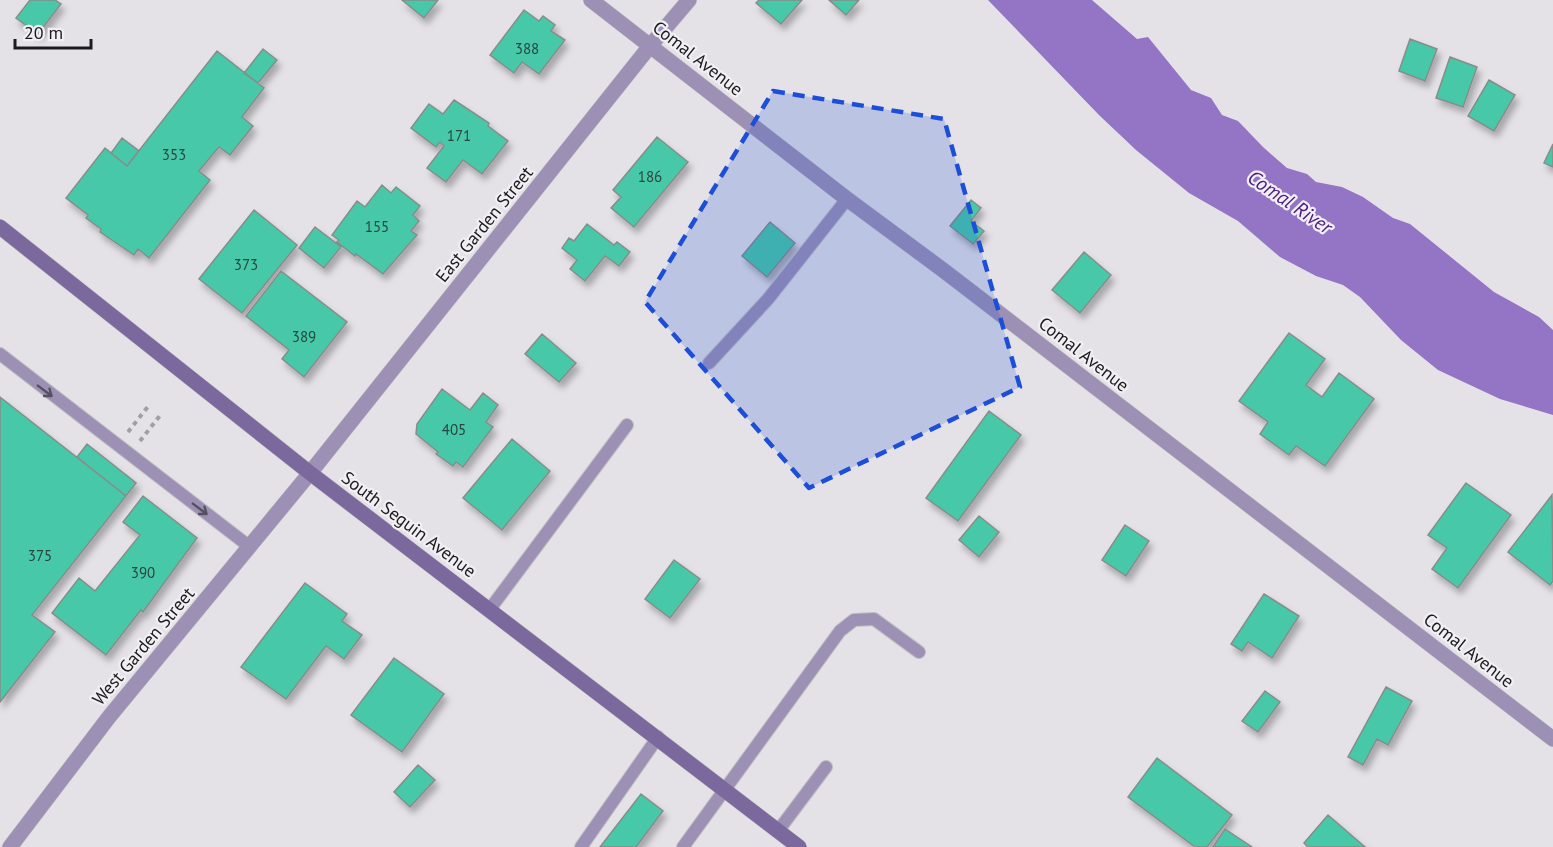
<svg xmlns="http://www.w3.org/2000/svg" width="1553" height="847" font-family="'PT Sans',sans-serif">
  <defs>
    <filter id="shadow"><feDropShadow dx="3.5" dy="6" stdDeviation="3" flood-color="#0004"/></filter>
  </defs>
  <rect width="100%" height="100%" fill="#e4e2e7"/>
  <path fill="#9374c5" d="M 988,0 L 1092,0 L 1137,39 L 1148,37 L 1191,90 L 1211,98 L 1222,115 L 1238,121 L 1263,147 L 1287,168 L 1307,174 L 1316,182 L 1342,187 L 1363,197 L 1393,218 L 1410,224 L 1494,292 L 1539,317 L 1553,330 L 1553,415 L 1500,399 L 1438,370 L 1401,340 L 1360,297 L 1343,285 L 1316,276 L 1280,257 L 1238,221 L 1189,193 L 1136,150 L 1099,115 Z"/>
  <path fill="#47c8a8" stroke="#878d8b" stroke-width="1.5" filter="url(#shadow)" d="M 30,0 L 55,0 L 61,4 L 38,34 L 16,18 Z
    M 402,0 L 438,0 L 424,18 Z
    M 759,0 L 802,0 L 781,24 L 756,3 Z
    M 829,0 L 859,0 L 846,15 Z
    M 524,10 L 539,21 L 543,16 L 555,25 L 551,31 L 565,40 L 539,74 L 522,62 L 514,73 L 490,55 Z
    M 1410,39 L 1437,49 L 1425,81 L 1399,71 Z
    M 263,49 L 277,60 L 258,83 L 244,73 Z
    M 217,51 L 264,88 L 242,117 L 253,126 L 230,155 L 219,147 L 199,171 L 210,180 L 149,258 L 138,249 L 134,255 L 100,232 L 101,229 L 86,218 L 88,215 L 66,198 L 105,148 L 127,166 Z
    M 1450,57 L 1477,67 L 1463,107 L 1436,98 Z
    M 1489,80 L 1515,95 L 1494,131 L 1468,116 Z
    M 454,100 L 489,123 L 488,126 L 508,141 L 482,174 L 463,160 L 446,182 L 427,168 L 444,146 L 440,142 L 436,147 L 411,128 L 429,104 L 443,114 Z
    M 657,137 L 688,162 L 634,227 L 611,208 L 621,197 L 613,190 Z
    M 122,138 L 139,151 L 127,166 L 111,153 Z
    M 1553,144 L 1553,167 L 1544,163 Z
    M 382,185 L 391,193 L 396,187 L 420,206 L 413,215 L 419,221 L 411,231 L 417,235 L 383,274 L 356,254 L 355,256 L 337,242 L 339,240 L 332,235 L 357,201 L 365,207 Z
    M 971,200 L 981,208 L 971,221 L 984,231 L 973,244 L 950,226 Z
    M 254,210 L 297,245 L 242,313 L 199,279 Z
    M 770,222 L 795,243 L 767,277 L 742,256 Z
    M 587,224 L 614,245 L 617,242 L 630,252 L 619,266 L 605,256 L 585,281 L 570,269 L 577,260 L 562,248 L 569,238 L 574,241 Z
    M 315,227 L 341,247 L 324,268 L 299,248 Z
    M 1084,252 L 1111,275 L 1080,313 L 1052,290 Z
    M 281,271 L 347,322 L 304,377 L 282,359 L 289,350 L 246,316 Z
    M 1289,333 L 1325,359 L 1306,385 L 1322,397 L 1339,373 L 1374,399 L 1325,466 L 1296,446 L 1289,455 L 1260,434 L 1268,422 L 1239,401 Z
    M 542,334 L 576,363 L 559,382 L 525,354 Z
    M 442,389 L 470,410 L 483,393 L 498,405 L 486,422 L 493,427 L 463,467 L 456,462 L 453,466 L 436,454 L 438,452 L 416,434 L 417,424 Z
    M 0,397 L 126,496 L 32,615 L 55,632 L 0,702 Z
    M 989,411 L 1021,435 L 958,521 L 926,498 Z
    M 512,439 L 550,471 L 502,530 L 463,498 Z
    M 87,444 L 136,483 L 126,496 L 77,457 Z
    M 1466,483 L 1511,515 L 1458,588 L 1432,569 L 1447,548 L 1428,535 Z
    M 1552,495 L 1553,581 L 1550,585 L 1508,552 Z
    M 143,496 L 197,538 L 143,612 L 141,610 L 106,655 L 52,613 L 79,578 L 95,591 L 140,535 L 123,522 Z
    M 979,516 L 999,532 L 979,557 L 959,540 Z
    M 1125,525 L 1149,541 L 1126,576 L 1102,560 Z
    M 674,560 L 700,579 L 670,618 L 645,599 Z
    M 305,583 L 347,614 L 342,621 L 362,635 L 344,659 L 326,646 L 286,699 L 241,667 Z
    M 1264,594 L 1299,616 L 1272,658 L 1248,642 L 1242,651 L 1231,644 Z
    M 394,658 L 444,694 L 402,752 L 351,715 Z
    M 1386,687 L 1412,701 L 1388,745 L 1377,739 L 1363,765 L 1348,757 Z
    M 1265,691 L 1280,702 L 1258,732 L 1242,721 Z
    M 1157,758 L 1232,815 L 1207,847 L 1195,847 L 1128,797 Z
    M 418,765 L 435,780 L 410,807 L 394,792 Z
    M 641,794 L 663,811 L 636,847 L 600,847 Z
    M 1328,815 L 1365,847 L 1308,847 L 1304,843 Z
    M 1225,829 L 1252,847 L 1213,847 Z"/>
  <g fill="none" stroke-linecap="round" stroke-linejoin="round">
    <defs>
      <path id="service" d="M 0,354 L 250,547
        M 709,363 L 768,299 L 847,199
        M 490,609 L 627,425
        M 778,831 L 826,767
        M 581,847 L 658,737
        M 683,847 L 840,631 L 854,620 L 874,619 L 919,652"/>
      <path id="minor" d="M 591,0 L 847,199 L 943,270 L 1553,739
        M 10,847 L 109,717 L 310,473"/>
      <path id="tertiary" d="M 310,473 L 650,46 L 689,0"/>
      <path id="secondary" d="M 0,227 L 310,473 L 799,847"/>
    </defs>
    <use href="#service" stroke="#c0bec2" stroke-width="14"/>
    <use href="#minor" stroke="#c0bec2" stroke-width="16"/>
    <use href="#tertiary" stroke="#c0bec2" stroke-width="16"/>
    <use href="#secondary" stroke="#c0bec2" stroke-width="16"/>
    <path stroke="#a19fa3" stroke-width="4" stroke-dasharray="4.5 4.5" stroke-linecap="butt" d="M 128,432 L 150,404
      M 140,441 L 162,413"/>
    <use href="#service" stroke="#9d90b5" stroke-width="12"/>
    <use href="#minor" stroke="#9d90b5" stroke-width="15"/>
    <use href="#tertiary" stroke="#9d90b5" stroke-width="15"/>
    <use href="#secondary" stroke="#7b689d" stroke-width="15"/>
  </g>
  <defs><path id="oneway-shaft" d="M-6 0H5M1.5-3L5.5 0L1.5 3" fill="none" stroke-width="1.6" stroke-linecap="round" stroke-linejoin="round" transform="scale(1.5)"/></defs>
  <g stroke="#565061">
    <use href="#oneway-shaft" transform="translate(45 391) rotate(37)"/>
    <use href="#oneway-shaft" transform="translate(200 509) rotate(37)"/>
  </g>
  <path fill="#1d4ed8" fill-opacity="0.2" stroke="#1d4ed8" stroke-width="4.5" stroke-dasharray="12 8" stroke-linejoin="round" d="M 773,91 L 944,119 L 1020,387 L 809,488 L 645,302 Z"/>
  <g text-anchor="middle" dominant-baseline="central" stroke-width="4.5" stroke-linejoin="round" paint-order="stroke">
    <g font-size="15" fill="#26463f">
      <text x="527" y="48">388</text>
      <text x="459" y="135">171</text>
      <text x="174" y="154">353</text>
      <text x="650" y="176">186</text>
      <text x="377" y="226">155</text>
      <text x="246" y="264">373</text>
      <text x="304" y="336">389</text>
      <text x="454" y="429">405</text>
      <text x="40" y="555">375</text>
      <text x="143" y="572">390</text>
    </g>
    <g font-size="18" fill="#1b1b1c" stroke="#f1eff4">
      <text transform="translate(698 58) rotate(38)">Comal Avenue</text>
      <text transform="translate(484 224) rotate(-51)">East Garden Street</text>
      <text transform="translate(1084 354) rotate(38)">Comal Avenue</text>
      <text transform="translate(409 524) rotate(37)">South Seguin Avenue</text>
      <text transform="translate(143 646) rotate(-50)">West Garden Street</text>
      <text transform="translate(1469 650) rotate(38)">Comal Avenue</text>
    </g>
    <g font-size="20" font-style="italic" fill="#4c1d7e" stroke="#f1eff4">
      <text transform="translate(1290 202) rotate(34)">Comal River</text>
    </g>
  </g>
  <path d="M15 39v9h76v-9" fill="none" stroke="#1b1b1c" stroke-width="3"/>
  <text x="24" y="39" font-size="18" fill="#1b1b1c" stroke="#f1eff4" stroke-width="4.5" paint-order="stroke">20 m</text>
</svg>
